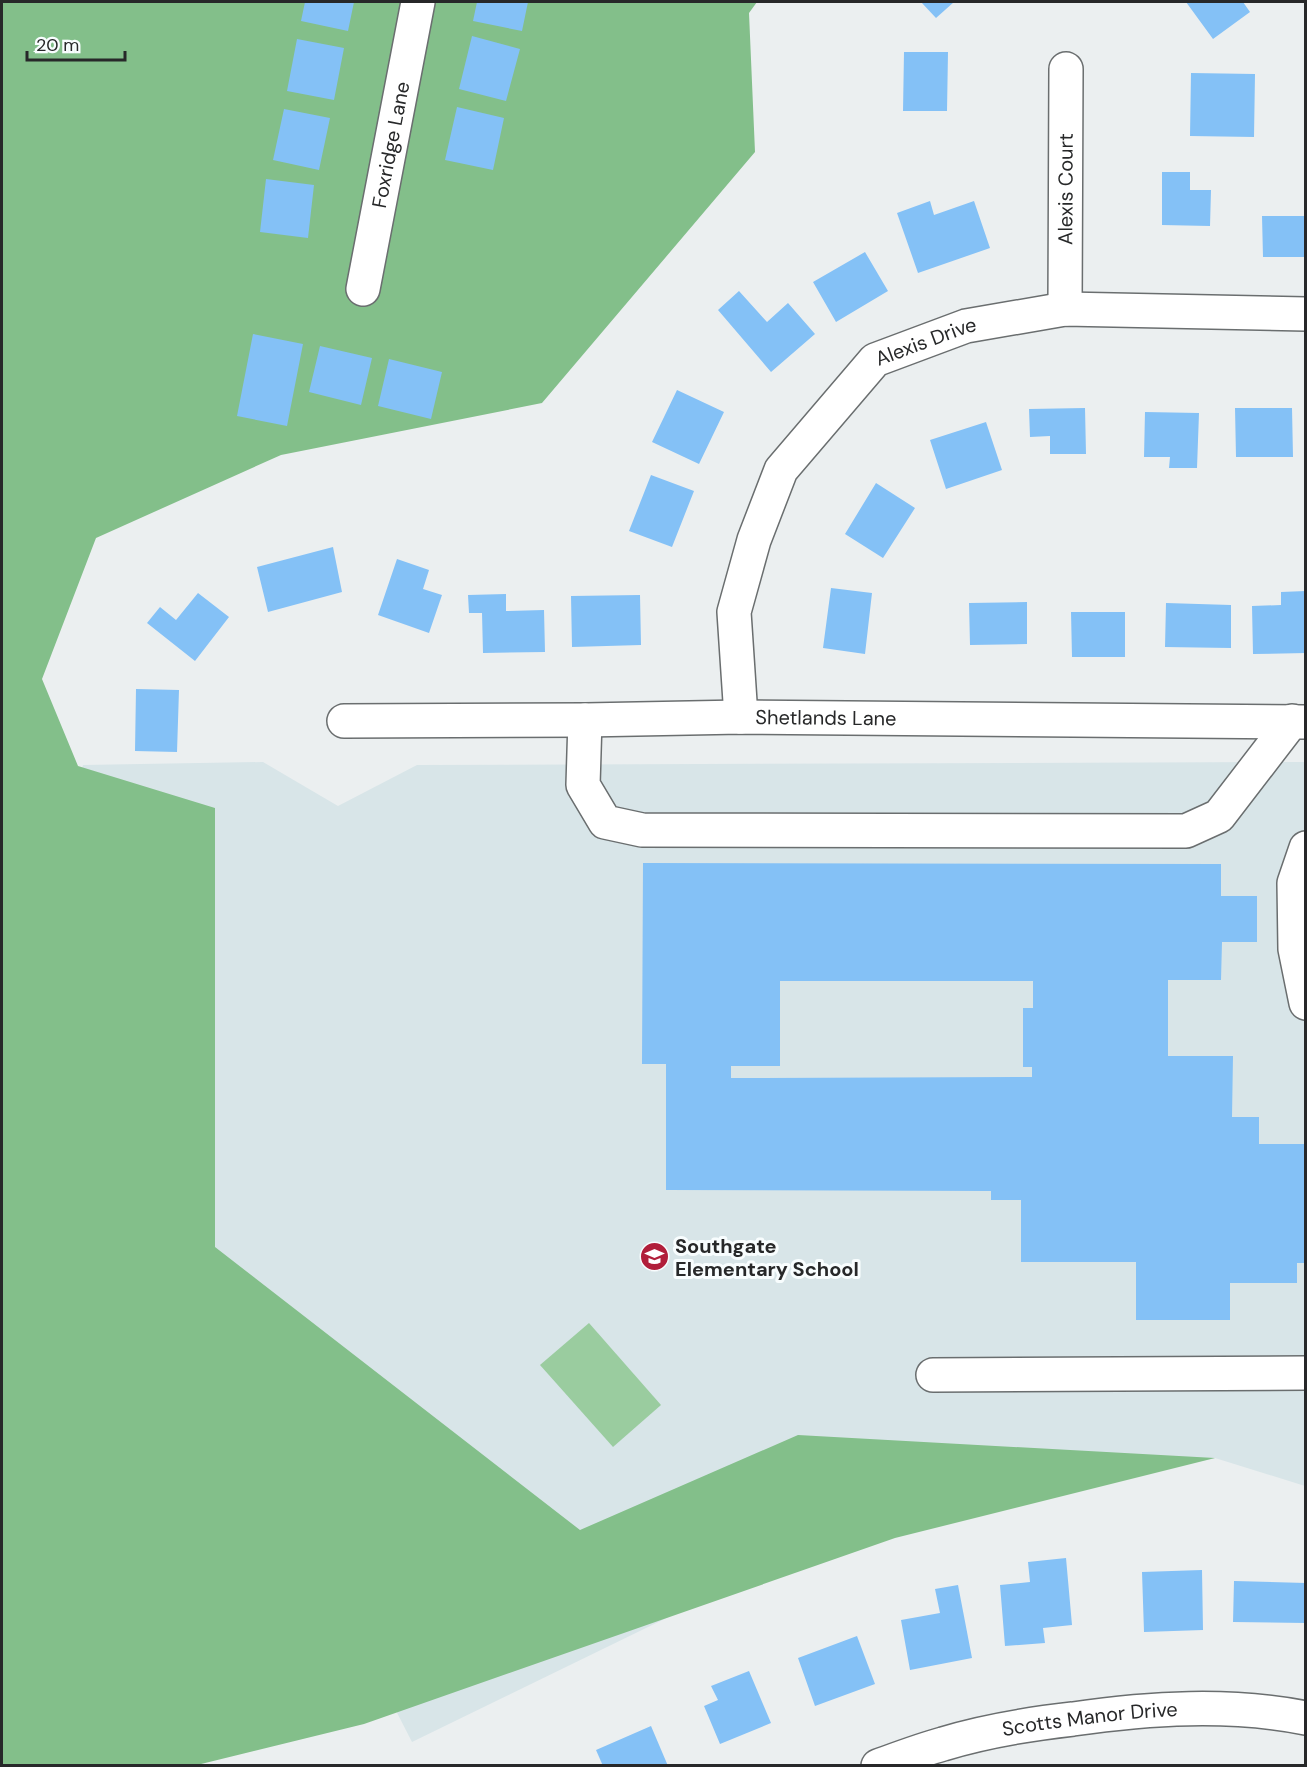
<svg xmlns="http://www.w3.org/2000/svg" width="1307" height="1767" font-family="'DM Sans',sans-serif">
  <rect width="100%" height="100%" fill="#ebeff0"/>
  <path fill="#d8e5e8" d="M 263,762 L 338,806 L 417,765 L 1305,762 L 1305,1486 L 1215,1458 L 804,1551 L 412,1742 L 392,1703 L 2,1766 L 2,1056 L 83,765 Z"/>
  <path fill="#9acc9f" d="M 589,1323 L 661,1405 L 613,1447 L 540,1365 Z"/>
  <path fill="#83bf8a" d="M 2,2 L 757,2 L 749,13 L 755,152 L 542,403 L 281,455 L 96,538 L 42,679 L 78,766 L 215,808 L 215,1247 L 580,1530 L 798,1435 L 1215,1458 L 895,1538 L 364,1724 L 197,1765 L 2,1766 Z"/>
  <path fill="#84c1f6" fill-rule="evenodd" d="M 305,2 L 354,2 L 348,31 L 301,21 Z
    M 477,2 L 528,2 L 522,31 L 473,21 Z
    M 921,2 L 954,2 L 936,18 Z
    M 1186,2 L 1243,2 L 1250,12 L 1213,39 Z
    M 472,36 L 520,49 L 506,101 L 459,89 Z
    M 297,39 L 344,48 L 334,100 L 287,91 Z
    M 904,52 L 948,52 L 947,111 L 903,111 Z
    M 1191,73 L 1255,74 L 1254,137 L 1190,136 Z
    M 457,107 L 504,118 L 493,170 L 445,160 Z
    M 284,109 L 330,118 L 319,170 L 273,160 Z
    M 1162,172 L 1190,172 L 1190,190 L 1211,190 L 1210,226 L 1162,225 Z
    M 266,179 L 314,185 L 308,238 L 260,232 Z
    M 930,201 L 934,215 L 974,201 L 990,248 L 918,273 L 897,213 Z
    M 1262,216 L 1306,216 L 1306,257 L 1263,257 Z
    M 865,252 L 888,291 L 836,322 L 813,282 Z
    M 739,291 L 767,322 L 788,303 L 815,334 L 771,372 L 718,310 Z
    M 253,334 L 303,344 L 287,426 L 237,416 Z
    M 320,346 L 372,358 L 361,405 L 309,392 Z
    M 389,359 L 442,372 L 431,419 L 378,406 Z
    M 677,390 L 724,412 L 699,464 L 652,442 Z
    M 1085,408 L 1086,454 L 1050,454 L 1050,436 L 1030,437 L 1029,409 Z
    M 1235,408 L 1292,408 L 1293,457 L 1236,457 Z
    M 1145,412 L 1199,413 L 1197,468 L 1169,468 L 1170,457 L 1144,457 Z
    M 986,422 L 1002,470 L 946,489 L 930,440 Z
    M 651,475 L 694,491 L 672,547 L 629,531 Z
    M 876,483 L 915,508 L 883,558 L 845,534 Z
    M 333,547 L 342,592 L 268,612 L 257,567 Z
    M 397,559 L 429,570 L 423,589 L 442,595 L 429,633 L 378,615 Z
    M 831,588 L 872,593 L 865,654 L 823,648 Z
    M 1306,591 L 1306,653 L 1253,654 L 1252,606 L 1281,605 L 1281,592 Z
    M 198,593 L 229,617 L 195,661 L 147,623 L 160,607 L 176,620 Z
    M 506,594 L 506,611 L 544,610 L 545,652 L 483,653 L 482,613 L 469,613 L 468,595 Z
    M 640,595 L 641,645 L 572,647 L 571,596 Z
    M 1027,602 L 1027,644 L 970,645 L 969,603 Z
    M 1166,603 L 1231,605 L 1231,648 L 1165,647 Z
    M 1071,612 L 1125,612 L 1125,657 L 1072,657 Z
    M 136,689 L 179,690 L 177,752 L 135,751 Z
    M 643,863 L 1221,864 L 1221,896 L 1257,896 L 1257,942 L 1222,942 L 1221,980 L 1168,980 L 1168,1056 L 1233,1056 L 1232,1117 L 1259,1117 L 1259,1144 L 1306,1144 L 1306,1263 L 1297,1263 L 1297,1283 L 1230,1283 L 1230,1320 L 1136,1320 L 1136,1262 L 1021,1262 L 1021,1200 L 991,1200 L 991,1191 L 666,1190 L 666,1064 L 642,1064 ZM 780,981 L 1033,981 L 1033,1008 L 1023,1008 L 1023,1067 L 1032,1067 L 1032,1077 L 731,1078 L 731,1066 L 780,1066 Z
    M 1066,1558 L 1072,1625 L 1043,1628 L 1045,1643 L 1005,1646 L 1000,1585 L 1030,1582 L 1028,1562 Z
    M 1202,1570 L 1203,1630 L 1144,1632 L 1142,1572 Z
    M 1234,1581 L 1306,1583 L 1306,1623 L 1233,1622 Z
    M 958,1585 L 972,1658 L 910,1670 L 901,1620 L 940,1613 L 935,1589 Z
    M 857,1636 L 875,1684 L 815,1706 L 798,1658 Z
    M 749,1671 L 771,1723 L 720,1744 L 704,1706 L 718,1700 L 711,1686 Z
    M 651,1726 L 668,1766 L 603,1766 L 596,1750 Z"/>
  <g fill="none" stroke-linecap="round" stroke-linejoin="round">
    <defs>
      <g id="minor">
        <path id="s1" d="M 363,289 L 418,2"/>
        <path id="s2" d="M 1065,309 L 1066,69"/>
        <path id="s3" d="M 741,717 L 734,612 L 754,540 L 781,470 L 875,360 L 966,326 L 1065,309 L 1306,314"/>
        <path d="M 585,720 L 583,785 L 605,822 L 642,830 L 1186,831 L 1219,816 L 1292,721"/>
        <path id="s4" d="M 344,721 L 585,720 L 741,717 L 1306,722"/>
        <path d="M 1306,848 L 1294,883 L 1295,949 L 1306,1003"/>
        <path d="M 933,1375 L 1306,1373"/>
        <path id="s5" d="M 878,1766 C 900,1758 921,1750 943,1744 C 985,1731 1029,1724 1073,1719 C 1150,1708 1229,1703 1306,1718"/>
      </g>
    </defs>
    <use href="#minor" stroke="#6a6e6f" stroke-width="36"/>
    <use href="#minor" stroke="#fff" stroke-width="33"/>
  </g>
  <defs>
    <symbol id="school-disc" viewBox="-11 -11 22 22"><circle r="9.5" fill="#b11e3a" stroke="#f8fdfe"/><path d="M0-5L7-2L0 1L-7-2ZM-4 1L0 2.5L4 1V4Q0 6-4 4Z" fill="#fff"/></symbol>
  </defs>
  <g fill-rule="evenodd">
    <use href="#school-disc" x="638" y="1240" width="33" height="33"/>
  </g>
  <g text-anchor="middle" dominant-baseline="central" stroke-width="6" stroke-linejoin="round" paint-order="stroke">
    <g font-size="20" fill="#272829" stroke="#f8fdfe">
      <text stroke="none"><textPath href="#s1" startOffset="147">Foxridge Lane</textPath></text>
      <text stroke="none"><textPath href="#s2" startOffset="120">Alexis Court</textPath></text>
      <text stroke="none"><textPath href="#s3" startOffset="454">Alexis Drive</textPath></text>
      <text stroke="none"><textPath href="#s4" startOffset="482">Shetlands Lane</textPath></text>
      <text stroke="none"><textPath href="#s5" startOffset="218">Scotts Manor Drive</textPath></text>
    </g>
    <g font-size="20" font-weight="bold" fill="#272829" stroke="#f8fdfe" text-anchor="start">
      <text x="675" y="1246">Southgate<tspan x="675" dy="23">Elementary School</tspan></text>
    </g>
  </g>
  <rect width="1307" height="1767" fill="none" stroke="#272829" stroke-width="6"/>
  <path d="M27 51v9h98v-9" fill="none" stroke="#272829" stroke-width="3"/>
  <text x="36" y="51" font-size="18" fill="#272829" stroke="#f8fdfe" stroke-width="4.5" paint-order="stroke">20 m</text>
</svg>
